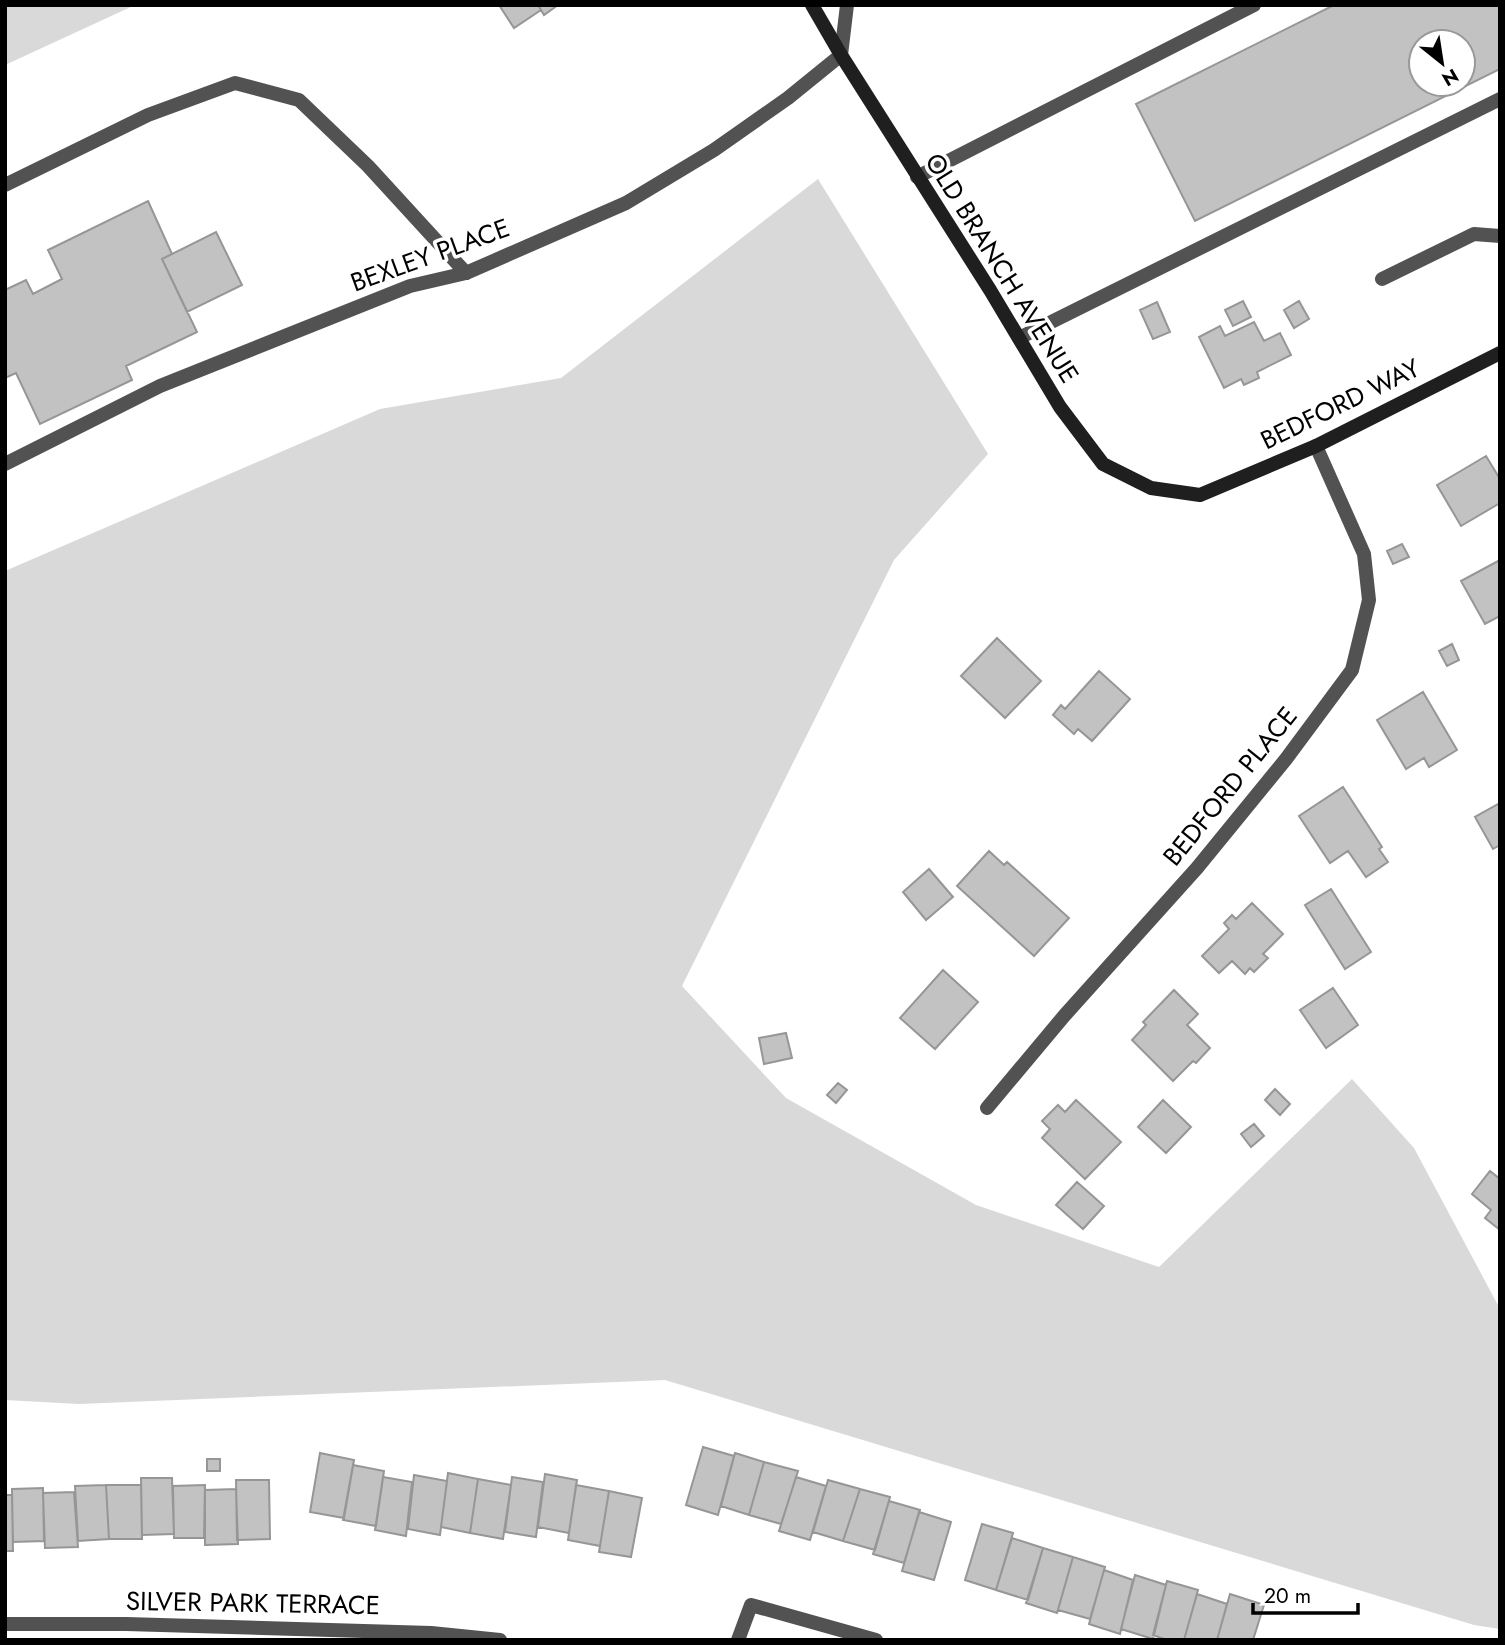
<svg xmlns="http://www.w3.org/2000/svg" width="1505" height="1645" font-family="Jost,sans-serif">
  <rect width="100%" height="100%" fill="#fff"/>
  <path fill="#d9d9d9" d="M 5,5 L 135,5 L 5,65 Z
    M 818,179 L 988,454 L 894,560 L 682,986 L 786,1098 L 976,1205 L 1159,1267 L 1352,1079 L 1414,1148 L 1500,1309 L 1500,1629 L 1474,1625 L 665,1380 L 79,1404 L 5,1400 L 5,571 L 380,409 L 561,378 Z"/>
  <path fill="#c2c2c2" stroke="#969696" stroke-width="2" fill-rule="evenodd" d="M 499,5 L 538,5 L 541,10 L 514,28 Z
    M 538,5 L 558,5 L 544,15 Z
    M 1334,5 L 1500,5 L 1500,69 L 1195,221 L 1136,104 ZM 1421,42 L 1463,42 L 1463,84 L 1421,84 Z
    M 148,201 L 172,254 L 162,259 L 197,332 L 126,366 L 132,380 L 40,424 L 16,373 L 5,378 L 5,290 L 26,280 L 33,294 L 62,279 L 48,250 Z
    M 216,232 L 242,285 L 187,312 L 162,259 Z
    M 1243,301 L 1251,317 L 1233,326 L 1225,310 Z
    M 1299,301 L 1309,319 L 1294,328 L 1284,310 Z
    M 1157,302 L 1170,332 L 1153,339 L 1140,310 Z
    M 1254,322 L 1264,341 L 1280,333 L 1291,355 L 1257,372 L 1259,378 L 1244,385 L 1241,379 L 1224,388 L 1199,337 L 1220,326 L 1225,336 Z
    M 1486,456 L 1500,479 L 1500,503 L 1461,526 L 1437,485 Z
    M 1402,544 L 1409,557 L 1393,564 L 1387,551 Z
    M 1500,560 L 1500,616 L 1485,624 L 1461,581 Z
    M 997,638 L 1041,681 L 1005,718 L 961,676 Z
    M 1452,644 L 1459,660 L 1447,666 L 1439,651 Z
    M 1099,671 L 1130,699 L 1092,741 L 1078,729 L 1074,734 L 1053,715 L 1061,705 L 1065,709 Z
    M 1423,692 L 1457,750 L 1429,767 L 1424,758 L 1406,769 L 1377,720 Z
    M 1343,787 L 1382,847 L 1379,849 L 1388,862 L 1366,877 L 1348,851 L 1330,863 L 1299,816 Z
    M 1500,803 L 1500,845 L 1493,849 L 1475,817 Z
    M 989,851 L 1004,865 L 1007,862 L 1069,918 L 1034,956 L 957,886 Z
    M 929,869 L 953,897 L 926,920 L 903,892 Z
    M 1331,889 L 1371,952 L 1345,969 L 1305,905 Z
    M 1252,903 L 1283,934 L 1263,954 L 1268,958 L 1254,972 L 1250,968 L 1245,974 L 1232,961 L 1219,973 L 1202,956 L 1229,929 L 1224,923 L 1232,915 L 1236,919 Z
    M 943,970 L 978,1002 L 935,1049 L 900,1018 Z
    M 1333,988 L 1358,1025 L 1326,1048 L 1300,1010 Z
    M 1174,990 L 1198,1014 L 1187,1025 L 1210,1048 L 1196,1063 L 1193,1061 L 1173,1081 L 1132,1040 L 1146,1025 L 1143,1022 Z
    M 786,1033 L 792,1058 L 764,1064 L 759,1038 Z
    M 838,1083 L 847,1090 L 836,1103 L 827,1095 Z
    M 1275,1089 L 1290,1104 L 1280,1115 L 1265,1100 Z
    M 1076,1100 L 1121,1142 L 1085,1179 L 1042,1138 L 1050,1129 L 1042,1121 L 1058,1105 L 1065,1112 Z
    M 1163,1100 L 1191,1127 L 1166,1153 L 1138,1127 Z
    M 1254,1124 L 1264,1136 L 1251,1147 L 1241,1134 Z
    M 1490,1171 L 1500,1179 L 1500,1230 L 1485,1218 L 1491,1210 L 1472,1194 Z
    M 1077,1182 L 1104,1206 L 1083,1229 L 1056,1205 Z
    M 703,1447 L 734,1456 L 718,1515 L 686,1505 Z
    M 320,1453 L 354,1460 L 344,1518 L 310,1512 Z
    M 735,1453 L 764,1462 L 749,1515 L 721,1506 Z
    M 207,1459 L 220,1459 L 220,1471 L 207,1471 Z
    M 764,1462 L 798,1471 L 781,1524 L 749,1515 Z
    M 353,1465 L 384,1471 L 376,1526 L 343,1520 Z
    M 448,1473 L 478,1479 L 470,1533 L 441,1527 Z
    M 545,1474 L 577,1480 L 569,1533 L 538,1527 Z
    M 414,1475 L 447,1481 L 440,1535 L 408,1529 Z
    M 383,1477 L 412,1482 L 406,1536 L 375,1530 Z
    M 512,1477 L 543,1482 L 536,1537 L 505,1532 Z
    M 796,1477 L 826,1486 L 810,1540 L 779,1531 Z
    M 141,1478 L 172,1478 L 174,1534 L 142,1535 Z
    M 478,1479 L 511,1485 L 503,1539 L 470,1533 Z
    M 236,1480 L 269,1480 L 270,1539 L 237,1540 Z
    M 828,1480 L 860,1489 L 843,1541 L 813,1532 Z
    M 106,1485 L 141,1485 L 142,1539 L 109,1539 Z
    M 106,1485 L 109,1539 L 78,1541 L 75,1486 Z
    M 205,1485 L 204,1538 L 174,1538 L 173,1486 Z
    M 576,1485 L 609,1491 L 600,1546 L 568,1540 Z
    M 43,1488 L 44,1541 L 13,1542 L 12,1489 Z
    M 236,1489 L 238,1544 L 205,1545 L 205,1490 Z
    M 860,1489 L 890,1497 L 875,1550 L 843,1541 Z
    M 609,1491 L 642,1498 L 631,1557 L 599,1552 Z
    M 74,1492 L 78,1547 L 45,1548 L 43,1493 Z
    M 5,1495 L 12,1495 L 13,1551 L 5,1551 Z
    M 889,1501 L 920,1510 L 904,1563 L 873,1554 Z
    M 919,1512 L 951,1522 L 934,1580 L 902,1571 Z
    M 982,1524 L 1013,1533 L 996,1590 L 965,1580 Z
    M 1012,1538 L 1043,1548 L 1028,1600 L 996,1590 Z
    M 1043,1548 L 1073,1557 L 1057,1613 L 1026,1603 Z
    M 1073,1557 L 1105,1567 L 1090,1619 L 1058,1610 Z
    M 1104,1570 L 1133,1580 L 1120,1634 L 1089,1624 Z
    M 1135,1575 L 1166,1585 L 1153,1639 L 1121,1629 Z
    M 1167,1581 L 1198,1590 L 1184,1640 L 1167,1640 L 1153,1635 Z
    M 1197,1594 L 1227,1604 L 1217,1640 L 1184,1640 Z
    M 1230,1594 L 1264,1605 L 1253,1640 L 1217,1640 Z"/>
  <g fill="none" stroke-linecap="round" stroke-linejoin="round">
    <path stroke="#525252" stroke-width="14" d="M 917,177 L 1254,5
      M 5,185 L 148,115 L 235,83 L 299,100 L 368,166 L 466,273
      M 1382,279 L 1474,234 L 1500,236
      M 1019,338 L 1500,99"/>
    <path stroke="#525252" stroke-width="14" d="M 5,464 L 160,386 L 410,286 L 466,273 L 626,203 L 714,150 L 788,98 L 841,55 L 847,5
      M 987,1108 L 1064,1016 L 1197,868 L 1286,759 L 1352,670 L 1369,600 L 1364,554 L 1316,446
      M 5,1624 L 126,1624 L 431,1633 L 500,1640
      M 738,1640 L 751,1605 L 876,1640"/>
    <path stroke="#1f1f1f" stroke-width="14" d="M 812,5 L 841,55 L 990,290 L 1060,407 L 1103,464 L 1151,488 L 1200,495 L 1316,446 L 1500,353"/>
  </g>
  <g text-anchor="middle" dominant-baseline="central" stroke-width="7" stroke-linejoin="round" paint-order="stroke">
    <g font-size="26" fill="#000" stroke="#fff">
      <text transform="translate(430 255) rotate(-20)">BEXLEY PLACE</text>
      <text transform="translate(1002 268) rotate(58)">OLD BRANCH AVENUE</text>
      <text transform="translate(1340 404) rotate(-26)">BEDFORD WAY</text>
      <text transform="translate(1230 786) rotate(-51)">BEDFORD PLACE</text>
      <text transform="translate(253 1603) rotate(1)">SILVER PARK TERRACE</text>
    </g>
  </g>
  <rect width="1505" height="1645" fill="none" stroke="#000000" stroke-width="14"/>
  <g transform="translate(1442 63) rotate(150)"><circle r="33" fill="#ffffff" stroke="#999999" stroke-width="2"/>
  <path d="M0-5L12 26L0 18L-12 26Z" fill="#000000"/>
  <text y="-10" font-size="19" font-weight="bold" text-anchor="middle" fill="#000000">N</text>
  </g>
  <path d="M1253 1603v10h105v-10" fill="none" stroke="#000000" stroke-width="3.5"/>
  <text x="1264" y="1603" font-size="21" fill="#000000" stroke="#ffffff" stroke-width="5" paint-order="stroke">20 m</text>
</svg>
